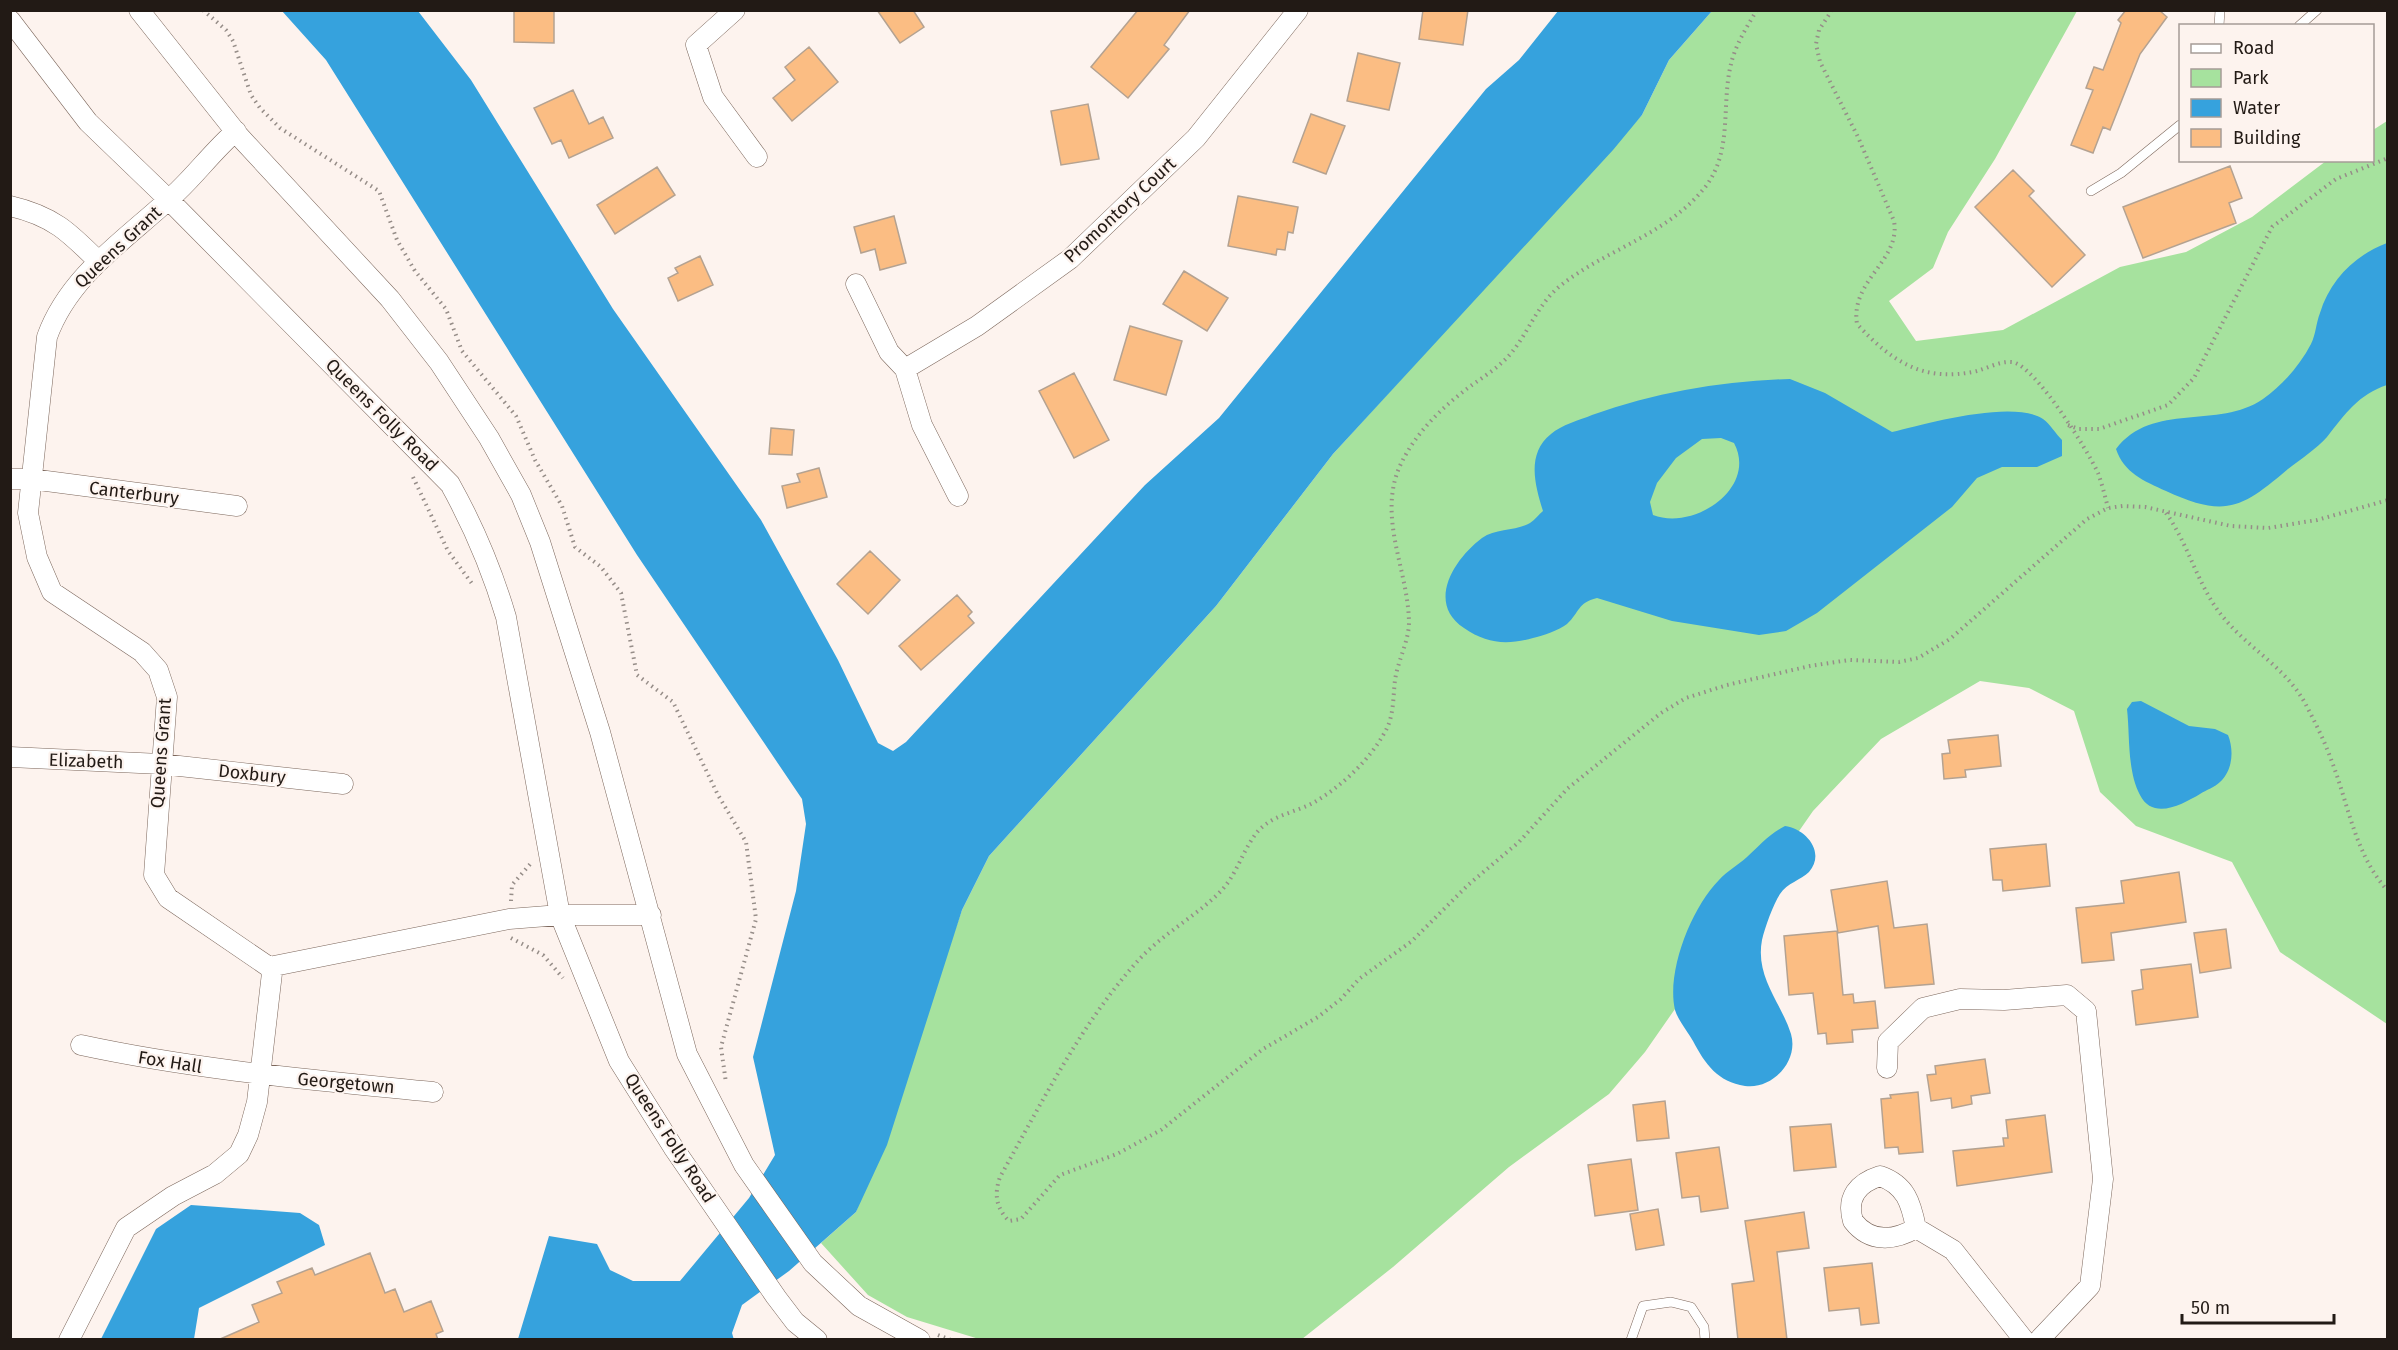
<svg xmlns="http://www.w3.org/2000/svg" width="2398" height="1350" font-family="'Fira Sans',sans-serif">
  <rect width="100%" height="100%" fill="#fdf3ee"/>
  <path fill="#a6e29e" d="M 1712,11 L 2077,11 L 1995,159 L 1948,232 L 1933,268 L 1889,301 L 1916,341 L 2003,330 L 2120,267 L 2186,252 L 2252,217 L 2326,161 L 2372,160 L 2373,130 L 2387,121 L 2387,1024 L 2280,952 L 2232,862 L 2136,826 L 2100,792 L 2074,711 L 2029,688 L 1980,681 L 1881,739 L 1813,811 L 1645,1052 L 1609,1094 L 1509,1167 L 1393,1267 L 1302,1339 L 979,1339 L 907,1317 L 868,1295 L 821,1243 L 856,1212 L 962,910 L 989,856 L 1216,606 L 1333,454 L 1642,115 L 1669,60 Z"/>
  <path fill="#36a2dd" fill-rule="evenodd" d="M 282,11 L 418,11 L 471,80 L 613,309 L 761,520 L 838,660 L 878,743 L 893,751 L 906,742 L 1145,485 L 1219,418 L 1486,89 L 1519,60 L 1558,11 L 1712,11 L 1669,60 L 1642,115 L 1613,150 L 1333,454 L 1216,606 L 989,856 L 962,910 L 887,1145 L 856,1212 L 789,1271 L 742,1305 L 732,1333 L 734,1340 L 518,1339 L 549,1236 L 597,1244 L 610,1270 L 633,1281 L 680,1281 L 749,1198 L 775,1155 L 753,1057 L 796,891 L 806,824 L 802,799 L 637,555 L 326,60 Z
    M 2387,243 L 2387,385 C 2359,394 2345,414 2327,437 C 2316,449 2301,459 2288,469 C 2241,509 2225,518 2166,491 C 2144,481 2124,473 2116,449 C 2153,401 2218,430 2263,399 C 2283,385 2300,365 2311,344 C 2316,334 2316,323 2320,313 C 2330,280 2355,255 2387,243 Z
    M 1790,379 L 1825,393 L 1892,432 C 1925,424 2013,399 2043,419 C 2050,424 2056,434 2062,440 L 2062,456 L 2037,467 L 2002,467 L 1977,478 L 1952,507 L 1817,613 L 1786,631 L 1759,635 L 1672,621 L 1597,598 C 1577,603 1580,612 1567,624 C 1559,630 1543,636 1533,638 C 1507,645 1487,644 1464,628 C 1426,603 1454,559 1482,538 C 1496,528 1516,531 1530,523 C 1535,520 1539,514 1543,511 C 1535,485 1526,454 1551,434 C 1561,425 1580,420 1592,415 C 1657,392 1722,381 1790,379 ZM 1721,438 L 1734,443 C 1758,488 1694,531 1653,515 L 1650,502 L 1657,483 L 1676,458 L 1702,439 Z
    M 2141,701 L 2189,726 L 2215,729 L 2228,735 C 2234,750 2233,770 2220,782 C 2215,787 2206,790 2200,794 C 2183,804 2153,821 2140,795 C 2127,771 2130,735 2127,709 L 2132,702 Z
    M 1785,826 C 1806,829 1826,852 1809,872 C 1801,880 1787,883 1780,894 C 1773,905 1765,927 1762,940 C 1755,977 1781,1002 1791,1034 C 1799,1061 1772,1090 1745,1086 C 1718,1082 1705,1064 1693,1041 C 1688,1032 1678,1020 1675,1010 C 1666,971 1692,907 1719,880 C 1727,871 1738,865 1747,857 C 1760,845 1769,834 1785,826 Z
    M 191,1205 L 300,1213 L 319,1225 L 325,1245 L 199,1308 L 194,1339 L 101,1339 L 156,1229 Z"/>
  <path fill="#fbbd83" stroke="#b4a291" stroke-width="1.5" d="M 514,10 L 554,10 L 554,43 L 514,42 Z
    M 877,10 L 913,10 L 924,27 L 900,43 Z
    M 1138,10 L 1190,10 L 1164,45 L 1169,49 L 1128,98 L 1091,67 Z
    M 1423,10 L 1468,10 L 1463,45 L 1419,39 Z
    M 2126,10 L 2159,10 L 2167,17 L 2140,54 L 2110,130 L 2103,127 L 2093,153 L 2071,145 L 2093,90 L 2086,88 L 2094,67 L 2103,70 L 2121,23 L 2118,20 Z
    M 809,47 L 838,82 L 792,121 L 773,98 L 795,80 L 785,67 Z
    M 1358,53 L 1400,63 L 1389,110 L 1347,101 Z
    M 573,90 L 589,124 L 603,117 L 613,138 L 569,158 L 561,140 L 552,144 L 534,108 Z
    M 1088,104 L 1099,159 L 1061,165 L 1051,111 Z
    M 1311,114 L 1345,126 L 1326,174 L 1293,162 Z
    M 2230,166 L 2242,198 L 2229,203 L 2236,223 L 2143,258 L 2123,207 Z
    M 657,167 L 675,195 L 615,234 L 597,205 Z
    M 2013,170 L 2034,191 L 2029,196 L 2085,255 L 2052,287 L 1975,207 Z
    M 1238,196 L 1298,207 L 1293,233 L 1288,232 L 1285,250 L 1277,249 L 1276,255 L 1228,246 Z
    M 894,216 L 906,263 L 880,270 L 875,249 L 861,253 L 854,227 Z
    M 700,256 L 713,285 L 678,301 L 668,278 L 678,273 L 675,268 Z
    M 1184,271 L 1228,298 L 1207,331 L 1163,304 Z
    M 1130,326 L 1182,341 L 1166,395 L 1114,380 Z
    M 1074,373 L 1109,440 L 1074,458 L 1039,391 Z
    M 771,428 L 794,430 L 792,455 L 769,454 Z
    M 819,468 L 827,497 L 787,508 L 782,486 L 800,482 L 797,474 Z
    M 870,551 L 900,580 L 868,614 L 837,584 Z
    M 957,595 L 972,612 L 968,616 L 974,623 L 921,670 L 899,646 Z
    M 1998,735 L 2001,766 L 1965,770 L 1966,777 L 1944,779 L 1942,754 L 1950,753 L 1948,740 Z
    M 2046,844 L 2050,886 L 2003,891 L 2002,880 L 1993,880 L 1990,849 Z
    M 2179,872 L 2186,922 L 2111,933 L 2114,960 L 2082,963 L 2076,908 L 2124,903 L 2121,881 Z
    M 1887,881 L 1894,928 L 1927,924 L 1934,984 L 1885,988 L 1878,926 L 1838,933 L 1831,890 Z
    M 2226,929 L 2231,968 L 2200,973 L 2194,933 Z
    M 1837,931 L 1843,995 L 1853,994 L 1854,1003 L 1875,1001 L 1878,1028 L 1852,1030 L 1853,1042 L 1827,1044 L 1826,1033 L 1818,1034 L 1813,993 L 1789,995 L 1784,936 Z
    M 2191,964 L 2198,1017 L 2136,1025 L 2132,991 L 2143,989 L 2141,970 Z
    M 1985,1059 L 1990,1093 L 1971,1096 L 1972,1104 L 1952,1108 L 1951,1098 L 1931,1101 L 1927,1075 L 1936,1074 L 1935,1066 Z
    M 1918,1092 L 1923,1152 L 1899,1154 L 1898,1147 L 1885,1148 L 1881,1099 L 1891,1098 L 1890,1095 Z
    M 1665,1101 L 1669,1138 L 1637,1141 L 1633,1105 Z
    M 2045,1115 L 2052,1172 L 1957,1186 L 1953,1151 L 2004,1146 L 2003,1138 L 2008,1138 L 2006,1120 Z
    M 1831,1124 L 1836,1167 L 1794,1171 L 1790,1127 Z
    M 1719,1147 L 1728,1208 L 1701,1212 L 1699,1196 L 1682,1198 L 1676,1153 Z
    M 1631,1159 L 1638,1210 L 1595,1216 L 1588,1165 Z
    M 1658,1209 L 1664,1245 L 1636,1250 L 1630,1214 Z
    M 1804,1212 L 1809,1248 L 1777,1252 L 1787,1340 L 1738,1340 L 1732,1284 L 1754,1281 L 1745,1221 Z
    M 370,1253 L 385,1293 L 395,1289 L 404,1312 L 431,1301 L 443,1331 L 436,1334 L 438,1340 L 218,1340 L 259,1322 L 252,1305 L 282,1293 L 277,1282 L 312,1268 L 315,1275 Z
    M 1872,1263 L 1879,1323 L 1861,1325 L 1859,1308 L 1829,1311 L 1824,1268 Z"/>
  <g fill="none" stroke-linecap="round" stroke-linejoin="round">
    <defs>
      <path id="service" d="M 2219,26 L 2220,10
        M 2299,26 L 2317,10
        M 2091,191 L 2121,173 L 2180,125
        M 1631,1340 L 1643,1306 L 1671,1302 L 1691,1307 L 1704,1327 L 1705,1340"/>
      <path id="minor" d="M 139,10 L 239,136 L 390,299 L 439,362 L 489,438 L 521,495 L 540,542 L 600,732 L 687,1054 L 744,1165 L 813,1263 L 859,1306 L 920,1340
        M 735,10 L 696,45 L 713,97 L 757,157
        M 10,20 L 88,122 L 169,200 L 450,484 C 474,527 492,570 506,617 L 560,915 L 619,1061 L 673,1147 L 776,1297 L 795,1322 L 817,1340
        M 10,206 C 53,216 69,232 98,261
        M 856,284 L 889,352 L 905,369 L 922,425 L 958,496
        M 905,369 L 977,326 L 1070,259 L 1196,138 L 1298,10
        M 10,479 L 31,479 L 237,506
        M 10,757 L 161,764 L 343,784
        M 269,967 L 509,919 L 560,915 L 651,915
        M 81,1045 C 197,1070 315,1080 433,1092
        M 1887,1068 L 1888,1042 L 1923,1008 L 1960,999 L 2004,1000 L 2067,995 L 2086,1011 L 2103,1179 L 2090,1286 L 2039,1340
        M 1880,1176 C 1906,1185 1911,1203 1916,1228 C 1894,1241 1870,1243 1853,1221 C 1846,1197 1858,1183 1880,1176 Z
        M 1916,1228 L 1953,1250 L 2024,1340
        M 69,1340 L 126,1228 L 173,1196 L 215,1174 L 239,1154 L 248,1135 L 257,1102 L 272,973 L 269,967 L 168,898 L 154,875 L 167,697 L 158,670 L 142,652 L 52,592 L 37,557 L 28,513 L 47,337 C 70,273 130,237 178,191 C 198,172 215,149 236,131"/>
    </defs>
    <use href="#service" stroke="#7c675c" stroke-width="10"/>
    <use href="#minor" stroke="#7c675c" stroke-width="21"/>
    <path stroke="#968d88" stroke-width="4" stroke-dasharray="1.5 4.5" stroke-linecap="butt" d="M 203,10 L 226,30 L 233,41 L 251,95 L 260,108 L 280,128 L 379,191 L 397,240 L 415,271 L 446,309 L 462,351 L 516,416 L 535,460 L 562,506 L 575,547 L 601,567 L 621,593 L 637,675 L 673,702 L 718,795 L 746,842 L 756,919 L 721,1047 L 726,1083
      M 1757,10 C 1747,26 1735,46 1731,64 C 1721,104 1733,150 1706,186 C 1668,235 1606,249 1560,286 C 1538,304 1529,331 1512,352 C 1501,366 1486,375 1472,385 C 1442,407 1414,434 1399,468 C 1378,519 1408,570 1409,622 C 1409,641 1398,660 1395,680 C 1393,697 1394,715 1386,730 C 1370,760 1342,786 1313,803 C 1296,812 1274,815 1260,829 C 1243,847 1238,874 1220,892 C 1194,918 1160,935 1135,964 C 1080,1026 1041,1104 1000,1177 C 994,1194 996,1208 1009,1221 L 1021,1219 L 1060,1175 L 1117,1154 L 1161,1130 L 1263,1049 L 1318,1017 L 1341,999 L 1359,979 L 1412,941 L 1468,885 L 1519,842 L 1567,789 L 1661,713 L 1686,698 L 1727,685 L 1810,666 L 1849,660 L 1899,662 L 1918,658 L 1950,639 L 2087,519 L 2108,508 L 2123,506 L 2145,507 L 2231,526 L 2268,528 L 2317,520 L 2388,500
      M 1832,10 L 1819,30 L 1816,44 L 1820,62 L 1858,137 L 1894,221 C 1901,261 1850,280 1857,324 C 1892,362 1924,383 1977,371 C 1988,368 2000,361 2012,362 C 2035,365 2088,451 2098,473 C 2102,484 2105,496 2108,508
      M 2068,425 L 2079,429 L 2099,429 L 2168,405 L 2194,378 L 2272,227 L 2336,179 L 2388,158
      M 413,477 L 448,551 L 473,585
      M 2166,513 C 2189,545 2198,587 2223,617 C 2249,649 2285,667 2305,703 C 2315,722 2325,742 2332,762 C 2349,806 2355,855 2388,891
      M 2388,543 L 2388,551
      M 511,901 L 512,885 L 532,862
      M 511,938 L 543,955 L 563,978
      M 938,1335 L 951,1340"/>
    <use href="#service" stroke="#fff" stroke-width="9"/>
    <use href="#minor" stroke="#fff" stroke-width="20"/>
  </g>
  <g text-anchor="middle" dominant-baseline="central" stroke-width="4.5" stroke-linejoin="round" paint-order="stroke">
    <g font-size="18" fill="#221a15" stroke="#fdf3ee">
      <text transform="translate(1120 210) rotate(-43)">Promontory Court</text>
      <text transform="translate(118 247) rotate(-43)">Queens Grant</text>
      <text transform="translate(382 415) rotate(45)">Queens Folly Road</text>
      <text transform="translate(134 493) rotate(7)">Canterbury</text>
      <text transform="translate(161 753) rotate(-86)">Queens Grant</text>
      <text transform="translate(86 761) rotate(2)">Elizabeth</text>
      <text transform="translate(252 774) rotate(6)">Doxbury</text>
      <text transform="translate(170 1062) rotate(9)">Fox Hall</text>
      <text transform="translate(346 1083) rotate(5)">Georgetown</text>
      <text transform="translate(670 1138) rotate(57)">Queens Folly Road</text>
    </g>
  </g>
  <rect width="2398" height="1350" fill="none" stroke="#221a15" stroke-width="24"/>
  <rect x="2179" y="24" width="195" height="138" fill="#fdf3ee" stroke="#a59c97" stroke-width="1.5"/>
  <rect x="2191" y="44" width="30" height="9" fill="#ffffff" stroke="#a59c97" stroke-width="1.5"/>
  <text x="2233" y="54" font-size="18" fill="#221a15">Road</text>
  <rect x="2191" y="69" width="30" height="18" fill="#a6e29e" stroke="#a59c97" stroke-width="1.5"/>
  <text x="2233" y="84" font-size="18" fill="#221a15">Park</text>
  <rect x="2191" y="99" width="30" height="18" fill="#36a2dd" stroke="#a59c97" stroke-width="1.5"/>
  <text x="2233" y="114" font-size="18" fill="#221a15">Water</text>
  <rect x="2191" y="129" width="30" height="18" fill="#fbbd83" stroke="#a59c97" stroke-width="1.5"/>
  <text x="2233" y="144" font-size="18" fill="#221a15">Building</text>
  <path d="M2182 1314v9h152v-9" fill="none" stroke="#221a15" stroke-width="3"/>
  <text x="2191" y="1314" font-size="18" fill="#221a15" stroke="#fdf3ee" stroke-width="4.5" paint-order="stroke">50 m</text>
</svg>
